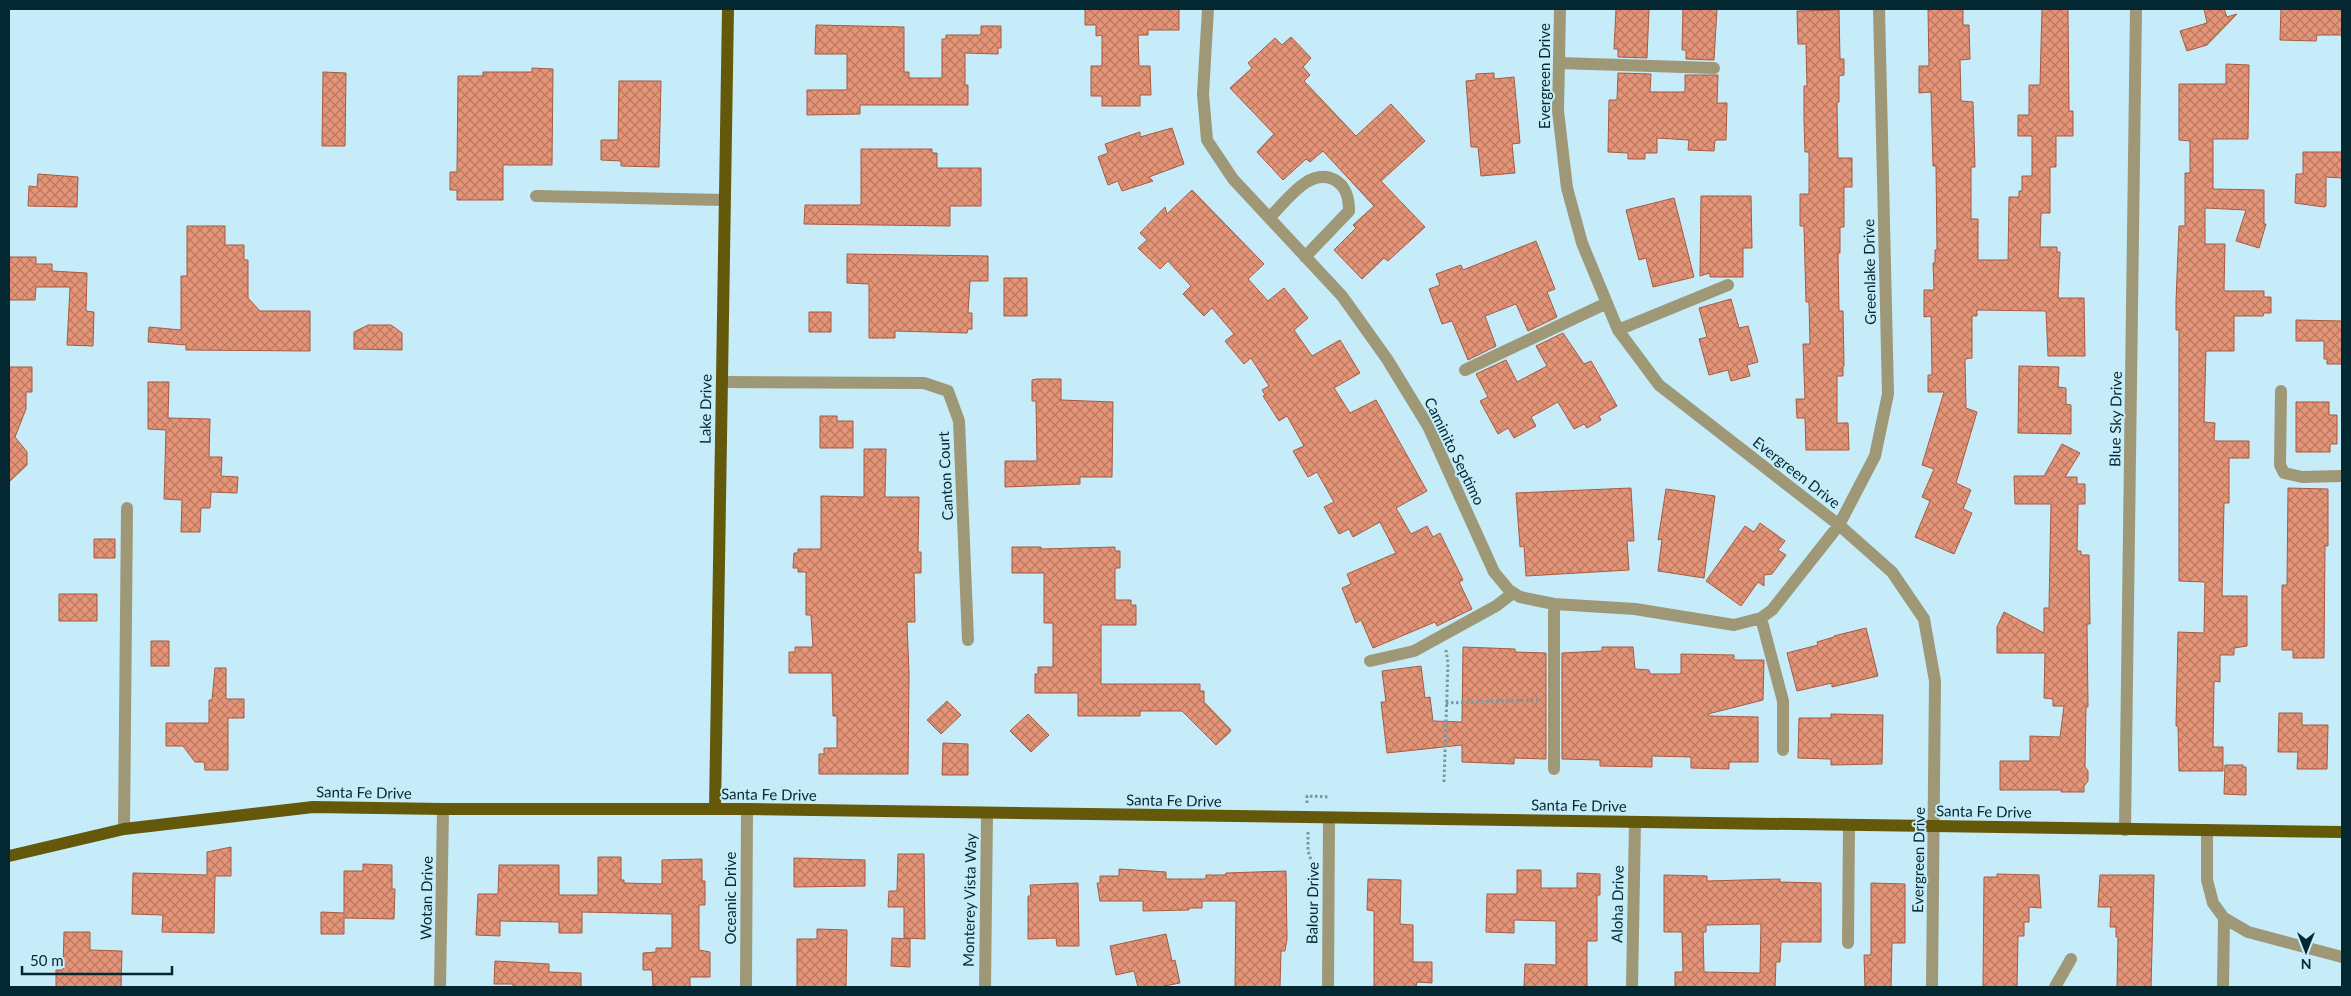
<svg xmlns="http://www.w3.org/2000/svg" width="2351" height="996" font-family="Lato,sans-serif">
  <defs>
    <pattern id="building-cross-hatch" width="8" height="8" patternUnits="userSpaceOnUse" patternTransform="scale(1.25)"><rect width="8" height="8" fill="#e69477"/><path d="M0 0l8 8M0 8l8-8" fill="none" stroke="#b87962"/></pattern>
  </defs>
  <rect width="100%" height="100%" fill="#c6ecf9"/>
  <path fill="url(#building-cross-hatch)" stroke="#a75b41" fill-rule="evenodd" d="M 1085,9 L 1179,9 L 1179,30 L 1148,30 L 1148,35 L 1138,35 L 1139,66 L 1150,66 L 1151,95 L 1140,95 L 1140,106 L 1102,106 L 1102,96 L 1091,96 L 1091,66 L 1102,66 L 1102,35 L 1096,36 L 1096,25 L 1085,25 Z
    M 1616,9 L 1649,9 L 1647,58 L 1618,57 L 1618,49 L 1614,49 Z
    M 1683,9 L 1717,9 L 1714,60 L 1686,59 L 1686,50 L 1682,50 Z
    M 1928,9 L 1963,9 L 1963,25 L 1969,25 L 1970,59 L 1960,60 L 1961,101 L 1973,102 L 1975,167 L 1971,167 L 1971,219 L 1978,219 L 1978,260 L 2008,260 L 2009,197 L 2019,197 L 2019,191 L 2022,191 L 2022,176 L 2032,176 L 2032,136 L 2018,136 L 2018,115 L 2029,115 L 2029,85 L 2040,85 L 2042,9 L 2068,9 L 2069,111 L 2073,111 L 2073,136 L 2056,136 L 2056,167 L 2050,167 L 2050,213 L 2041,213 L 2040,247 L 2057,247 L 2057,252 L 2060,252 L 2058,298 L 2084,298 L 2085,356 L 2048,356 L 2046,311 L 1977,310 L 1977,316 L 1972,316 L 1972,358 L 1965,359 L 1966,408 L 1977,412 L 1956,483 L 1971,490 L 1963,509 L 1972,513 L 1954,554 L 1915,537 L 1930,501 L 1922,497 L 1934,469 L 1922,465 L 1944,392 L 1928,392 L 1928,375 L 1932,375 L 1931,316 L 1924,317 L 1924,290 L 1934,290 L 1933,263 L 1935,263 L 1935,250 L 1937,250 L 1936,166 L 1933,166 L 1931,92 L 1919,93 L 1919,66 L 1929,66 Z
    M 2204,9 L 2224,9 L 2227,17 L 2237,14 L 2207,45 L 2187,51 L 2180,31 L 2207,23 Z
    M 2281,9 L 2342,9 L 2342,35 L 2317,35 L 2316,41 L 2280,40 Z
    M 1839,10 L 1840,59 L 1844,59 L 1844,75 L 1839,76 L 1839,102 L 1837,102 L 1838,158 L 1852,158 L 1852,187 L 1844,187 L 1844,227 L 1840,227 L 1840,253 L 1838,253 L 1839,311 L 1843,311 L 1844,366 L 1843,366 L 1843,376 L 1837,376 L 1837,423 L 1848,423 L 1849,450 L 1806,450 L 1805,418 L 1797,418 L 1796,399 L 1805,399 L 1803,344 L 1810,344 L 1809,302 L 1806,302 L 1804,226 L 1800,226 L 1800,194 L 1809,194 L 1809,152 L 1805,152 L 1804,121 L 1804,86 L 1807,86 L 1806,44 L 1798,44 L 1797,11 Z
    M 816,25 L 904,27 L 904,72 L 909,72 L 909,78 L 942,78 L 942,39 L 946,39 L 946,35 L 981,35 L 981,26 L 1001,26 L 1001,48 L 998,48 L 998,54 L 965,53 L 965,85 L 968,85 L 968,105 L 860,105 L 860,114 L 807,115 L 807,90 L 847,90 L 847,54 L 815,54 Z
    M 1291,37 L 1311,58 L 1303,67 L 1310,75 L 1304,81 L 1356,136 L 1391,104 L 1425,141 L 1381,181 L 1425,227 L 1388,261 L 1384,258 L 1362,279 L 1334,250 L 1356,228 L 1353,225 L 1374,206 L 1323,151 L 1310,162 L 1306,159 L 1283,180 L 1257,152 L 1274,134 L 1230,88 L 1252,68 L 1248,63 L 1275,38 L 1282,45 Z
    M 2226,64 L 2249,65 L 2248,139 L 2213,139 L 2213,189 L 2264,190 L 2264,224 L 2266,224 L 2259,248 L 2236,241 L 2246,210 L 2205,208 L 2205,244 L 2225,244 L 2224,291 L 2264,291 L 2264,297 L 2271,297 L 2271,313 L 2264,313 L 2263,316 L 2234,316 L 2234,351 L 2206,351 L 2204,422 L 2215,423 L 2214,441 L 2249,441 L 2249,458 L 2229,458 L 2229,503 L 2224,503 L 2222,596 L 2247,596 L 2247,646 L 2234,648 L 2234,655 L 2220,655 L 2220,682 L 2214,681 L 2213,747 L 2223,747 L 2223,771 L 2179,771 L 2178,726 L 2176,726 L 2178,632 L 2204,633 L 2205,582 L 2179,581 L 2179,330 L 2176,330 L 2176,301 L 2179,226 L 2185,226 L 2185,173 L 2190,173 L 2190,141 L 2179,140 L 2179,84 L 2226,84 Z
    M 532,68 L 553,69 L 552,165 L 503,165 L 503,200 L 457,200 L 457,190 L 450,190 L 450,172 L 457,172 L 458,76 L 483,76 L 483,72 L 532,72 Z
    M 323,72 L 346,73 L 345,146 L 322,146 Z
    M 1494,73 L 1494,79 L 1514,77 L 1520,143 L 1512,144 L 1515,173 L 1481,176 L 1478,147 L 1471,147 L 1466,81 L 1476,80 L 1476,74 Z
    M 1618,73 L 1651,74 L 1650,92 L 1685,92 L 1685,75 L 1718,75 L 1717,103 L 1727,103 L 1726,140 L 1715,140 L 1714,151 L 1688,150 L 1689,140 L 1657,138 L 1657,153 L 1645,153 L 1645,159 L 1628,159 L 1628,153 L 1608,152 L 1609,100 L 1617,100 Z
    M 619,81 L 661,81 L 659,167 L 621,166 L 621,161 L 601,160 L 601,140 L 618,140 Z
    M 1172,128 L 1184,164 L 1149,177 L 1153,181 L 1122,191 L 1118,181 L 1108,185 L 1098,157 L 1108,153 L 1105,144 L 1140,132 L 1140,137 Z
    M 861,149 L 932,149 L 932,153 L 937,153 L 937,168 L 981,168 L 981,206 L 950,206 L 950,226 L 804,224 L 805,205 L 861,205 Z
    M 2303,152 L 2342,152 L 2342,178 L 2326,177 L 2326,206 L 2324,207 L 2295,203 L 2296,174 L 2303,174 Z
    M 38,174 L 78,177 L 77,207 L 28,206 L 29,186 L 37,187 Z
    M 1192,190 L 1264,264 L 1248,279 L 1268,301 L 1284,288 L 1308,318 L 1294,330 L 1312,356 L 1340,340 L 1360,373 L 1334,388 L 1350,413 L 1376,400 L 1427,491 L 1396,508 L 1411,534 L 1427,526 L 1433,537 L 1440,533 L 1463,580 L 1459,582 L 1472,609 L 1437,626 L 1435,622 L 1373,648 L 1361,620 L 1356,623 L 1342,588 L 1351,584 L 1347,574 L 1396,553 L 1380,522 L 1353,537 L 1349,529 L 1339,534 L 1324,507 L 1334,502 L 1317,472 L 1308,477 L 1293,451 L 1304,446 L 1287,416 L 1279,421 L 1263,396 L 1265,395 L 1262,390 L 1269,386 L 1251,358 L 1244,364 L 1225,341 L 1234,334 L 1212,308 L 1204,316 L 1183,294 L 1191,286 L 1168,261 L 1160,269 L 1138,248 L 1147,240 L 1140,233 L 1165,207 L 1167,214 Z
    M 1701,196 L 1751,196 L 1752,248 L 1743,248 L 1743,277 L 1710,277 L 1710,273 L 1700,276 Z
    M 1674,198 L 1694,277 L 1653,287 L 1646,258 L 1639,260 L 1626,210 Z
    M 187,226 L 225,226 L 225,245 L 244,245 L 244,260 L 248,260 L 248,298 L 260,311 L 310,311 L 310,351 L 186,350 L 186,345 L 148,342 L 149,327 L 181,330 L 181,276 L 187,276 Z
    M 1536,241 L 1555,289 L 1547,292 L 1557,317 L 1528,331 L 1516,304 L 1485,316 L 1496,346 L 1468,360 L 1452,321 L 1442,324 L 1429,289 L 1440,285 L 1436,274 L 1461,265 L 1463,270 Z
    M 847,254 L 988,256 L 988,281 L 970,281 L 968,313 L 972,313 L 972,329 L 968,329 L 967,333 L 895,331 L 895,338 L 869,338 L 869,284 L 847,283 Z
    M 9,257 L 36,257 L 36,264 L 52,264 L 52,271 L 87,273 L 86,311 L 94,312 L 93,346 L 67,345 L 70,287 L 36,287 L 35,300 L 9,300 Z
    M 1004,278 L 1027,278 L 1027,316 L 1004,316 Z
    M 1731,299 L 1739,328 L 1748,326 L 1758,362 L 1747,365 L 1750,376 L 1731,381 L 1728,370 L 1709,375 L 1699,339 L 1707,337 L 1699,308 Z
    M 809,312 L 831,312 L 831,332 L 809,332 Z
    M 2296,320 L 2342,321 L 2342,364 L 2327,364 L 2327,359 L 2324,359 L 2324,341 L 2296,341 Z
    M 368,325 L 391,325 L 402,333 L 402,350 L 354,349 L 354,332 Z
    M 1563,333 L 1584,364 L 1591,361 L 1617,406 L 1599,416 L 1601,420 L 1587,428 L 1584,424 L 1574,429 L 1558,402 L 1531,417 L 1536,426 L 1514,438 L 1508,428 L 1498,434 L 1480,401 L 1488,397 L 1476,374 L 1506,360 L 1517,382 L 1547,366 L 1536,346 Z
    M 2019,366 L 2059,367 L 2058,387 L 2066,388 L 2066,404 L 2071,405 L 2071,434 L 2018,433 Z
    M 9,367 L 32,367 L 32,392 L 26,392 L 26,409 L 15,437 L 27,452 L 27,465 L 9,482 Z
    M 1037,379 L 1061,379 L 1061,400 L 1113,402 L 1112,477 L 1080,477 L 1080,484 L 1005,487 L 1005,461 L 1037,461 L 1036,401 L 1032,401 L 1032,380 Z
    M 148,382 L 169,382 L 168,418 L 210,419 L 209,457 L 222,457 L 221,476 L 238,477 L 237,493 L 211,492 L 210,508 L 201,508 L 200,532 L 181,532 L 182,500 L 164,499 L 166,430 L 148,429 Z
    M 2296,402 L 2329,402 L 2329,415 L 2337,415 L 2337,444 L 2330,444 L 2330,452 L 2296,452 Z
    M 820,416 L 837,416 L 837,421 L 853,421 L 853,448 L 820,448 Z
    M 2062,444 L 2080,453 L 2065,477 L 2077,477 L 2077,484 L 2085,484 L 2085,504 L 2078,504 L 2077,551 L 2081,551 L 2081,555 L 2089,555 L 2090,624 L 2087,624 L 2088,707 L 2086,707 L 2085,767 L 2088,771 L 2088,781 L 2084,786 L 2084,792 L 2061,792 L 2062,790 L 2000,790 L 2000,761 L 2030,761 L 2030,736 L 2060,737 L 2064,706 L 2053,706 L 2053,699 L 2044,698 L 2045,653 L 1997,653 L 1997,627 L 2004,612 L 2044,633 L 2044,608 L 2049,608 L 2051,504 L 2015,504 L 2014,476 L 2044,476 Z
    M 864,449 L 886,449 L 885,497 L 919,497 L 918,552 L 921,552 L 921,573 L 914,573 L 915,622 L 907,622 L 909,674 L 908,774 L 819,774 L 819,754 L 824,754 L 824,748 L 837,748 L 837,716 L 833,716 L 832,673 L 789,673 L 789,652 L 795,652 L 795,647 L 813,647 L 811,615 L 806,615 L 806,572 L 798,572 L 798,568 L 793,568 L 794,553 L 798,553 L 798,549 L 821,549 L 821,496 L 864,497 Z
    M 1631,488 L 1634,541 L 1627,541 L 1629,570 L 1526,576 L 1524,546 L 1520,547 L 1516,493 Z
    M 2288,488 L 2328,489 L 2328,546 L 2325,546 L 2324,658 L 2293,658 L 2293,650 L 2282,650 L 2282,585 L 2287,585 Z
    M 1666,489 L 1715,496 L 1704,578 L 1658,571 L 1662,539 L 1658,540 Z
    M 1760,523 L 1785,541 L 1778,550 L 1786,555 L 1772,574 L 1764,575 L 1764,586 L 1758,582 L 1741,606 L 1706,581 L 1745,526 L 1754,532 Z
    M 94,539 L 115,539 L 115,558 L 94,558 Z
    M 1012,547 L 1041,547 L 1041,549 L 1115,547 L 1115,551 L 1120,551 L 1120,568 L 1115,568 L 1115,600 L 1131,600 L 1131,605 L 1136,605 L 1136,625 L 1101,625 L 1101,684 L 1200,684 L 1200,691 L 1204,691 L 1204,702 L 1231,730 L 1229,733 L 1216,745 L 1182,711 L 1140,711 L 1140,716 L 1078,716 L 1078,693 L 1035,693 L 1035,674 L 1038,674 L 1038,667 L 1053,667 L 1053,623 L 1044,623 L 1044,573 L 1012,573 Z
    M 59,594 L 97,594 L 97,621 L 59,621 Z
    M 1866,628 L 1878,676 L 1832,687 L 1832,683 L 1797,691 L 1787,653 L 1818,645 L 1817,642 L 1834,637 L 1834,636 Z
    M 151,641 L 169,641 L 169,666 L 151,666 Z
    M 1463,647 L 1515,649 L 1515,652 L 1546,653 L 1546,759 L 1514,758 L 1514,764 L 1462,762 L 1462,745 L 1387,753 L 1381,702 L 1386,702 L 1382,671 L 1421,666 L 1425,698 L 1430,697 L 1433,721 L 1462,722 Z
    M 1602,647 L 1633,647 L 1635,669 L 1649,670 L 1650,674 L 1681,674 L 1681,654 L 1734,655 L 1734,660 L 1764,660 L 1763,700 L 1708,714 L 1709,716 L 1758,717 L 1758,762 L 1729,762 L 1729,769 L 1691,768 L 1691,757 L 1652,756 L 1652,767 L 1600,766 L 1600,760 L 1562,759 L 1562,653 L 1602,651 Z
    M 215,668 L 226,668 L 226,699 L 244,699 L 244,718 L 228,718 L 228,770 L 205,770 L 204,762 L 195,762 L 183,746 L 166,746 L 166,723 L 209,723 L 209,700 L 212,700 Z
    M 947,701 L 961,715 L 941,734 L 927,720 Z
    M 2279,713 L 2302,713 L 2302,725 L 2328,725 L 2327,769 L 2297,769 L 2298,752 L 2278,752 Z
    M 1028,714 L 1049,735 L 1031,752 L 1010,731 Z
    M 1831,714 L 1883,715 L 1882,764 L 1831,765 L 1831,759 L 1798,758 L 1799,718 L 1831,718 Z
    M 943,743 L 968,744 L 968,775 L 942,775 Z
    M 2225,765 L 2243,765 L 2243,767 L 2246,767 L 2246,795 L 2224,794 Z
    M 231,847 L 231,876 L 215,876 L 214,933 L 162,932 L 163,915 L 132,914 L 133,873 L 207,875 L 207,852 Z
    M 898,854 L 924,854 L 925,939 L 904,938 L 904,907 L 888,907 L 889,891 L 897,891 Z
    M 598,857 L 621,857 L 621,880 L 624,880 L 624,883 L 662,884 L 662,860 L 702,859 L 702,881 L 705,881 L 705,905 L 699,905 L 699,950 L 710,952 L 710,977 L 690,977 L 690,987 L 653,987 L 652,970 L 643,970 L 643,953 L 656,952 L 656,948 L 672,948 L 672,914 L 582,912 L 582,933 L 559,933 L 559,922 L 500,921 L 500,936 L 476,935 L 478,894 L 498,894 L 499,865 L 559,865 L 559,895 L 598,895 Z
    M 794,858 L 865,860 L 865,886 L 794,887 Z
    M 363,864 L 392,865 L 392,889 L 395,889 L 394,919 L 344,918 L 344,934 L 321,934 L 321,912 L 344,913 L 344,871 L 363,871 Z
    M 1119,869 L 1166,872 L 1166,879 L 1206,879 L 1206,875 L 1225,875 L 1226,873 L 1286,871 L 1287,939 L 1285,951 L 1281,951 L 1280,987 L 1235,987 L 1236,901 L 1202,901 L 1202,908 L 1189,908 L 1189,910 L 1143,911 L 1143,901 L 1100,901 L 1097,883 L 1100,883 L 1100,876 L 1119,876 Z
    M 1517,870 L 1541,870 L 1541,888 L 1577,888 L 1577,873 L 1600,874 L 1600,895 L 1597,895 L 1597,941 L 1587,941 L 1587,987 L 1524,987 L 1525,964 L 1556,965 L 1556,921 L 1514,920 L 1514,933 L 1486,932 L 1487,894 L 1517,894 Z
    M 1997,874 L 2039,875 L 2041,908 L 2029,907 L 2029,922 L 2024,922 L 2024,936 L 2018,936 L 2017,987 L 1983,987 L 1984,877 L 1997,877 Z
    M 1664,875 L 1707,876 L 1707,881 L 1780,879 L 1780,882 L 1821,883 L 1821,942 L 1781,942 L 1780,962 L 1776,962 L 1775,987 L 1675,987 L 1675,972 L 1683,972 L 1682,932 L 1664,932 ZM 1761,924 L 1760,973 L 1704,972 L 1703,932 L 1706,932 L 1706,925 Z
    M 2100,875 L 2154,875 L 2151,987 L 2117,987 L 2118,937 L 2116,937 L 2116,927 L 2110,927 L 2111,907 L 2098,907 Z
    M 1368,879 L 1401,880 L 1400,924 L 1413,925 L 1413,962 L 1432,962 L 1432,983 L 1417,982 L 1416,987 L 1374,987 L 1374,911 L 1367,910 Z
    M 1078,883 L 1079,946 L 1057,946 L 1056,938 L 1028,939 L 1028,896 L 1031,896 L 1030,885 Z
    M 1871,883 L 1905,884 L 1905,943 L 1892,943 L 1891,987 L 1865,987 L 1864,955 L 1871,955 Z
    M 817,929 L 847,930 L 846,987 L 797,987 L 797,939 L 817,939 Z
    M 64,932 L 90,932 L 90,950 L 122,951 L 121,987 L 56,987 L 56,970 L 63,970 Z
    M 1166,934 L 1172,961 L 1175,960 L 1180,983 L 1159,987 L 1138,987 L 1134,971 L 1116,975 L 1110,946 Z
    M 892,938 L 910,939 L 910,967 L 891,966 Z
    M 495,961 L 549,964 L 549,972 L 581,973 L 581,987 L 513,987 L 513,984 L 494,984 Z"/>
  <g fill="none" stroke-linecap="round" stroke-linejoin="round">
    <path stroke="#759aa6" stroke-width="3" stroke-dasharray="2.5 2.5" stroke-linecap="butt" d="M 1446,703 L 1538,700
      M 1444,782 L 1448,663 L 1446,650
      M 1307,803 L 1307,796 L 1330,797
      M 1308,832 L 1308,851 L 1311,860"/>
    <path stroke="#9e9876" stroke-width="12" d="M 1208,9 L 1203,94 L 1207,140 L 1233,179 L 1342,296 L 1387,359 L 1428,426 L 1494,572 L 1509,590 L 1520,597 L 1554,604 L 1635,609 L 1734,625 L 1761,618 L 1772,610 L 1839,525 L 1875,456 L 1888,394 L 1879,9
      M 1560,9 L 1558,111 L 1567,188 L 1582,243 L 1618,330 L 1659,385 L 1839,525 L 1892,572 L 1924,619 L 1935,681 L 1932,987
      M 1559,63 L 1714,68
      M 536,196 L 724,200
      M 1269,218 C 1286,202 1309,166 1335,180 C 1347,187 1349,199 1349,211 L 1305,257
      M 1618,330 L 1728,285
      M 1465,370 L 1607,303
      M 722,382 L 924,383 L 948,391 L 959,421 L 968,640
      M 2281,391 L 2280,465 L 2284,473 L 2302,477 L 2342,476
      M 1554,604 L 1554,769
      M 1761,618 L 1783,701 L 1783,750
      M 1370,661 L 1414,651 L 1496,606 L 1513,593
      M 124,829 L 127,508
      M 2125,830 L 2136,9
      M 2207,831 L 2207,880 L 2213,903 L 2224,918 L 2248,932 L 2342,957
      M 1848,943 L 1849,825
      M 440,987 L 443,809
      M 746,987 L 747,809
      M 985,987 L 987,813
      M 1328,987 L 1329,818
      M 1632,987 L 1635,822
      M 2055,987 L 2071,959
      M 2223,987 L 2224,918"/>
    <path stroke="#64590b" stroke-width="12" d="M 715,809 L 728,9
      M 9,856 L 124,829 L 313,807 L 443,809 L 747,809 L 2342,832"/>
  </g>
  <g text-anchor="middle" dominant-baseline="central" stroke-width="4" stroke-linejoin="round" paint-order="stroke">
    <g font-size="15" fill="#042832" stroke="#c6ecf9">
      <text transform="translate(1544 76) rotate(-90)">Evergreen Drive</text>
      <text transform="translate(1869 272) rotate(-91)">Greenlake Drive</text>
      <text transform="translate(705 409) rotate(-89)">Lake Drive</text>
      <text transform="translate(2115 419) rotate(-89)">Blue Sky Drive</text>
      <text transform="translate(1455 451) rotate(64)">Caminito Septimo</text>
      <text transform="translate(1797 472) rotate(38)">Evergreen Drive</text>
      <text transform="translate(945 476) rotate(-93)">Canton Court</text>
      <text transform="translate(364 792) rotate(1)">Santa Fe Drive</text>
      <text transform="translate(769 794) rotate(1)">Santa Fe Drive</text>
      <text transform="translate(1174 800) rotate(1)">Santa Fe Drive</text>
      <text transform="translate(1579 805) rotate(1)">Santa Fe Drive</text>
      <text transform="translate(1984 811) rotate(1)">Santa Fe Drive</text>
      <text transform="translate(1918 860) rotate(-89)">Evergreen Drive</text>
      <text transform="translate(426 898) rotate(-89)">Wotan Drive</text>
      <text transform="translate(730 898) rotate(-90)">Oceanic Drive</text>
      <text transform="translate(969 900) rotate(-89)">Monterey Vista Way</text>
      <text transform="translate(1312 903) rotate(-89)">Balour Drive</text>
      <text transform="translate(1617 904) rotate(-89)">Aloha Drive</text>
    </g>
  </g>
  <rect width="2351" height="996" fill="none" stroke="#042832" stroke-width="20"/>
  <g transform="translate(2306 951) rotate(180)" stroke="#c6ecf9" stroke-width="4" paint-order="stroke">
  <path d="M0-4L9 19L0 12L-9 19Z" fill="#042832"/>
  <text y="-8" font-size="14" font-weight="bold" text-anchor="middle" fill="#042832">N</text>
  </g>
  <path d="M22 966v8h150v-8" fill="none" stroke="#042832" stroke-width="2.5"/>
  <text x="30" y="966" font-size="15" fill="#042832" stroke="#c6ecf9" stroke-width="4" paint-order="stroke">50 m</text>
</svg>
